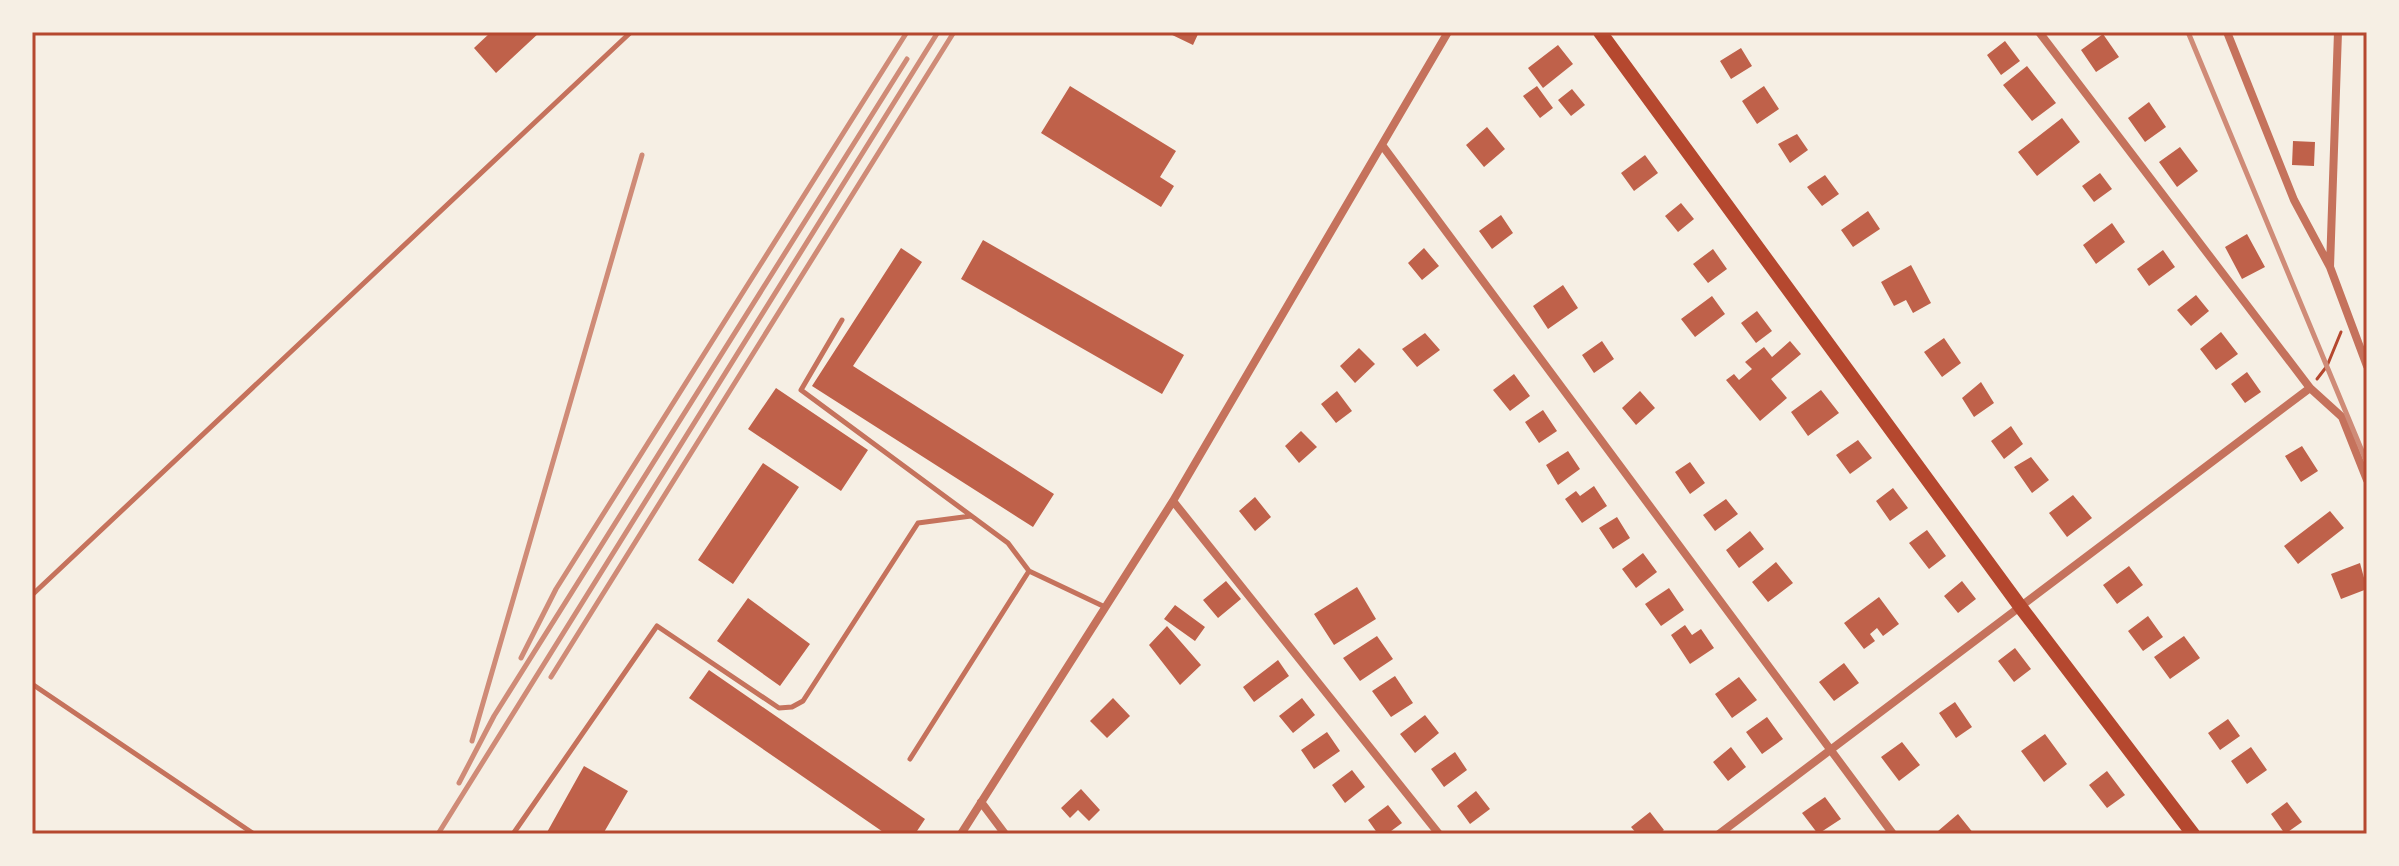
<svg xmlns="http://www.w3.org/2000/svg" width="2399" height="866" font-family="Georgia,serif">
  <rect width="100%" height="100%" fill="#f6efe4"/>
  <path fill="#bf614a" d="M 491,32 L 540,32 L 496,73 L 474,48 Z
    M 1166,32 L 1199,32 L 1193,45 Z
    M 2103,34 L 2119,57 L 2096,72 L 2081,50 Z
    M 2005,41 L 2020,61 L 2001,75 L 1987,55 Z
    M 1558,45 L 1573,64 L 1543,88 L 1528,68 Z
    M 1741,48 L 1752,66 L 1731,79 L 1720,61 Z
    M 2027,66 L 2056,103 L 2032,121 L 2003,85 Z
    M 1070,86 L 1176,151 L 1160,177 L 1174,186 L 1161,207 L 1041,133 Z
    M 1537,86 L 1553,108 L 1540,118 L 1523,96 Z
    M 1764,86 L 1779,109 L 1757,124 L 1742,101 Z
    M 1572,89 L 1585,105 L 1571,116 L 1558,100 Z
    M 2149,102 L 2166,127 L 2145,142 L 2128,118 Z
    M 2062,118 L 2080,142 L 2037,176 L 2018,152 Z
    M 1487,127 L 1505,149 L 1484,167 L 1466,145 Z
    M 1797,134 L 1808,150 L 1790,163 L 1778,144 Z
    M 2293,141 L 2315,142 L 2314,166 L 2292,165 Z
    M 2180,147 L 2198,171 L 2177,187 L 2159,162 Z
    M 1645,155 L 1658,173 L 1634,191 L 1621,173 Z
    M 2100,173 L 2112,189 L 2094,202 L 2082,186 Z
    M 1825,175 L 1839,194 L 1822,206 L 1807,187 Z
    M 1681,203 L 1694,219 L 1678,232 L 1665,216 Z
    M 1868,211 L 1880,229 L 1853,247 L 1841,230 Z
    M 1501,215 L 1513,233 L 1492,249 L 1479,231 Z
    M 2112,223 L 2125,242 L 2096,264 L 2083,245 Z
    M 2247,234 L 2265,267 L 2242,279 L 2225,247 Z
    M 983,240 L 1184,355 L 1162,394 L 961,279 Z
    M 901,248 L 922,262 L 853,366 L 1054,494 L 1033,527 L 812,386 Z
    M 1424,248 L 1439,266 L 1422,280 L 1408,263 Z
    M 1713,249 L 1727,269 L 1708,283 L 1693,264 Z
    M 2163,250 L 2175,267 L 2149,286 L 2137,269 Z
    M 1911,265 L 1931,303 L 1913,313 L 1906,300 L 1894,306 L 1881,282 Z
    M 1563,285 L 1578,308 L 1548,329 L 1533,306 Z
    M 2196,295 L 2209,311 L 2191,326 L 2177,310 Z
    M 1712,296 L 1725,314 L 1695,337 L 1681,319 Z
    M 1757,311 L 1772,331 L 1756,343 L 1741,323 Z
    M 2221,332 L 2238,354 L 2216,370 L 2200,349 Z
    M 1425,333 L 1440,350 L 1417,367 L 1402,349 Z
    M 1944,338 L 1961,363 L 1942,377 L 1924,352 Z
    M 1602,341 L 1614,359 L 1594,373 L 1582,355 Z
    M 1790,341 L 1801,354 L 1771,379 L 1787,398 L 1760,421 L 1726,380 L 1734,374 L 1739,380 L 1752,369 L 1745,362 L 1764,347 L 1772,357 Z
    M 1359,348 L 1375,364 L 1355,383 L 1340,366 Z
    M 2247,372 L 2261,392 L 2245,403 L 2231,384 Z
    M 1514,374 L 1530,396 L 1510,411 L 1493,390 Z
    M 1981,382 L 1994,403 L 1974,417 L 1962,398 Z
    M 776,388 L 868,450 L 841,491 L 748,429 Z
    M 1821,390 L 1839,413 L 1808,436 L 1791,412 Z
    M 1337,391 L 1352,411 L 1336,423 L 1321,404 Z
    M 1640,391 L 1655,408 L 1636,425 L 1622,408 Z
    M 1543,410 L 1557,431 L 1539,443 L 1525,422 Z
    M 2011,426 L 2023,444 L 2004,459 L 1991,441 Z
    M 1301,431 L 1317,447 L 1299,463 L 1285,446 Z
    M 1858,440 L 1872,458 L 1850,474 L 1836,455 Z
    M 2302,446 L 2318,471 L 2301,482 L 2285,456 Z
    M 1568,451 L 1580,469 L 1558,485 L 1546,465 Z
    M 2031,457 L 2049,480 L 2032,493 L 2014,467 Z
    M 1690,462 L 1705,483 L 1690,494 L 1675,472 Z
    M 763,463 L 799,487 L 733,584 L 698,560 Z
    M 1594,486 L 1607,506 L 1582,523 L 1565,499 L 1576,491 L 1580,496 Z
    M 1893,488 L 1908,508 L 1890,521 L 1876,501 Z
    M 2073,495 L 2092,518 L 2067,537 L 2049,513 Z
    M 1255,497 L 1271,517 L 1255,531 L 1239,511 Z
    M 1726,499 L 1738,514 L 1715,531 L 1703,515 Z
    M 2330,511 L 2344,528 L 2298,564 L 2284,546 Z
    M 1617,517 L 1630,538 L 1613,549 L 1599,528 Z
    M 1927,530 L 1946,556 L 1929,569 L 1909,543 Z
    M 1750,531 L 1764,549 L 1739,568 L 1726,550 Z
    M 1643,553 L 1657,572 L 1636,588 L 1622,569 Z
    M 1776,562 L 1793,583 L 1768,602 L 1752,582 Z
    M 2360,563 L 2367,589 L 2341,599 L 2331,574 Z
    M 2129,566 L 2143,585 L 2117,604 L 2103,585 Z
    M 1226,581 L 1241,599 L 1218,618 L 1203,600 Z
    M 1962,581 L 1976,599 L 1958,613 L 1944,596 Z
    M 1357,587 L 1376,619 L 1334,645 L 1314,614 Z
    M 1669,588 L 1684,610 L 1661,626 L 1645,604 Z
    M 1879,597 L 1899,624 L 1883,636 L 1877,628 L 1870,634 L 1875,641 L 1864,649 L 1844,623 Z
    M 748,598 L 810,644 L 780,686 L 717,641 Z
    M 1175,605 L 1205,627 L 1195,641 L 1164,619 Z
    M 2148,616 L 2163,637 L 2143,651 L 2128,631 Z
    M 1685,625 L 1692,635 L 1701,629 L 1714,648 L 1690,664 L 1671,635 Z
    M 1167,626 L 1201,665 L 1180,685 L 1149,645 Z
    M 1377,636 L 1393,659 L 1360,681 L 1343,658 Z
    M 2184,636 L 2200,658 L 2170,679 L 2154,657 Z
    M 2015,648 L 2031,669 L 2014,682 L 1998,661 Z
    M 1278,660 L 1289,676 L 1254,702 L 1243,687 Z
    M 1844,663 L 1859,683 L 1834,701 L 1819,682 Z
    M 709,670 L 925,819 L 915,834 L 886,834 L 689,698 Z
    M 1395,676 L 1413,703 L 1391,717 L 1372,691 Z
    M 1739,677 L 1757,700 L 1732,718 L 1715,694 Z
    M 1113,698 L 1130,716 L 1107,738 L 1090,721 Z
    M 1302,698 L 1315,715 L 1293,733 L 1279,716 Z
    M 1955,702 L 1972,727 L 1956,738 L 1939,713 Z
    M 1425,715 L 1439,733 L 1415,753 L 1400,734 Z
    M 1767,717 L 1783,739 L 1762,754 L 1746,732 Z
    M 2228,719 L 2240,736 L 2220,750 L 2208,733 Z
    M 1327,732 L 1340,751 L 1314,769 L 1301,750 Z
    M 2045,734 L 2067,764 L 2044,782 L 2021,751 Z
    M 1902,742 L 1920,765 L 1899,781 L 1881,757 Z
    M 1731,747 L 1746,767 L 1728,781 L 1713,762 Z
    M 2251,747 L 2267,770 L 2247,784 L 2231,761 Z
    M 1455,752 L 1467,770 L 1444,787 L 1431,769 Z
    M 584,766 L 628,791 L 603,834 L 546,834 Z
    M 1352,770 L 1365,787 L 1345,803 L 1332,785 Z
    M 2107,771 L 2125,795 L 2107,808 L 2089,785 Z
    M 1081,789 L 1100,810 L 1089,821 L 1078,810 L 1070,818 L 1061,808 Z
    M 1476,791 L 1490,809 L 1470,824 L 1457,806 Z
    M 1825,797 L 1841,819 L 1818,834 L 1802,813 Z
    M 2287,802 L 2302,822 L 2285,834 L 2271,814 Z
    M 1388,805 L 1402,823 L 1387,834 L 1378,834 L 1368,820 Z
    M 1650,812 L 1664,830 L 1658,834 L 1637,834 L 1631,827 Z
    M 1958,814 L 1974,834 L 1941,834 L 1938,831 Z"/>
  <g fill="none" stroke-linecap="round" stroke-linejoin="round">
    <path stroke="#b5482f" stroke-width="3" d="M 2317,379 L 2327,366 L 2341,332"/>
    <path stroke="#c5725c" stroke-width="5" d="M 842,320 L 801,390 L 1008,543 L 1029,571 L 1105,607
      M 32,595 L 631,32
      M 32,684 L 254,834
      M 910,759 L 1029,571
      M 513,834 L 657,626 L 779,708 L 792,707 L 803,701 L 918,523 L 971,516"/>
    <path stroke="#c5725c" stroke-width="8" d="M 2039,32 L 2310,388 L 2342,417 L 2367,480
      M 2227,32 L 2294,200 L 2330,267
      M 2338,32 L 2330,267 L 2367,366
      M 1382,145 L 1893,834
      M 1173,501 L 1439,834
      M 981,802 L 1005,834
      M 961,834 L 1173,501 L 1448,32
      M 1719,834 L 2310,388"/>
    <path stroke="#b5482f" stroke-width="14" d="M 1600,32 L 2022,609 L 2193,834"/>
    <path stroke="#cf8b77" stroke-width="5" d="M 2188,32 L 2367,463
      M 521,658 L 556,589 L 907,32
      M 551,677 L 954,32
      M 472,741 L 642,155
      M 459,783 L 494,716 L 907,59
      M 438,834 L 938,32"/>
  </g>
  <rect width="2399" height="866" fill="none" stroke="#f6efe4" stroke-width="68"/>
  <rect x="34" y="34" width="2331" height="798" fill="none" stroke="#b5482f" stroke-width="3"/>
</svg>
